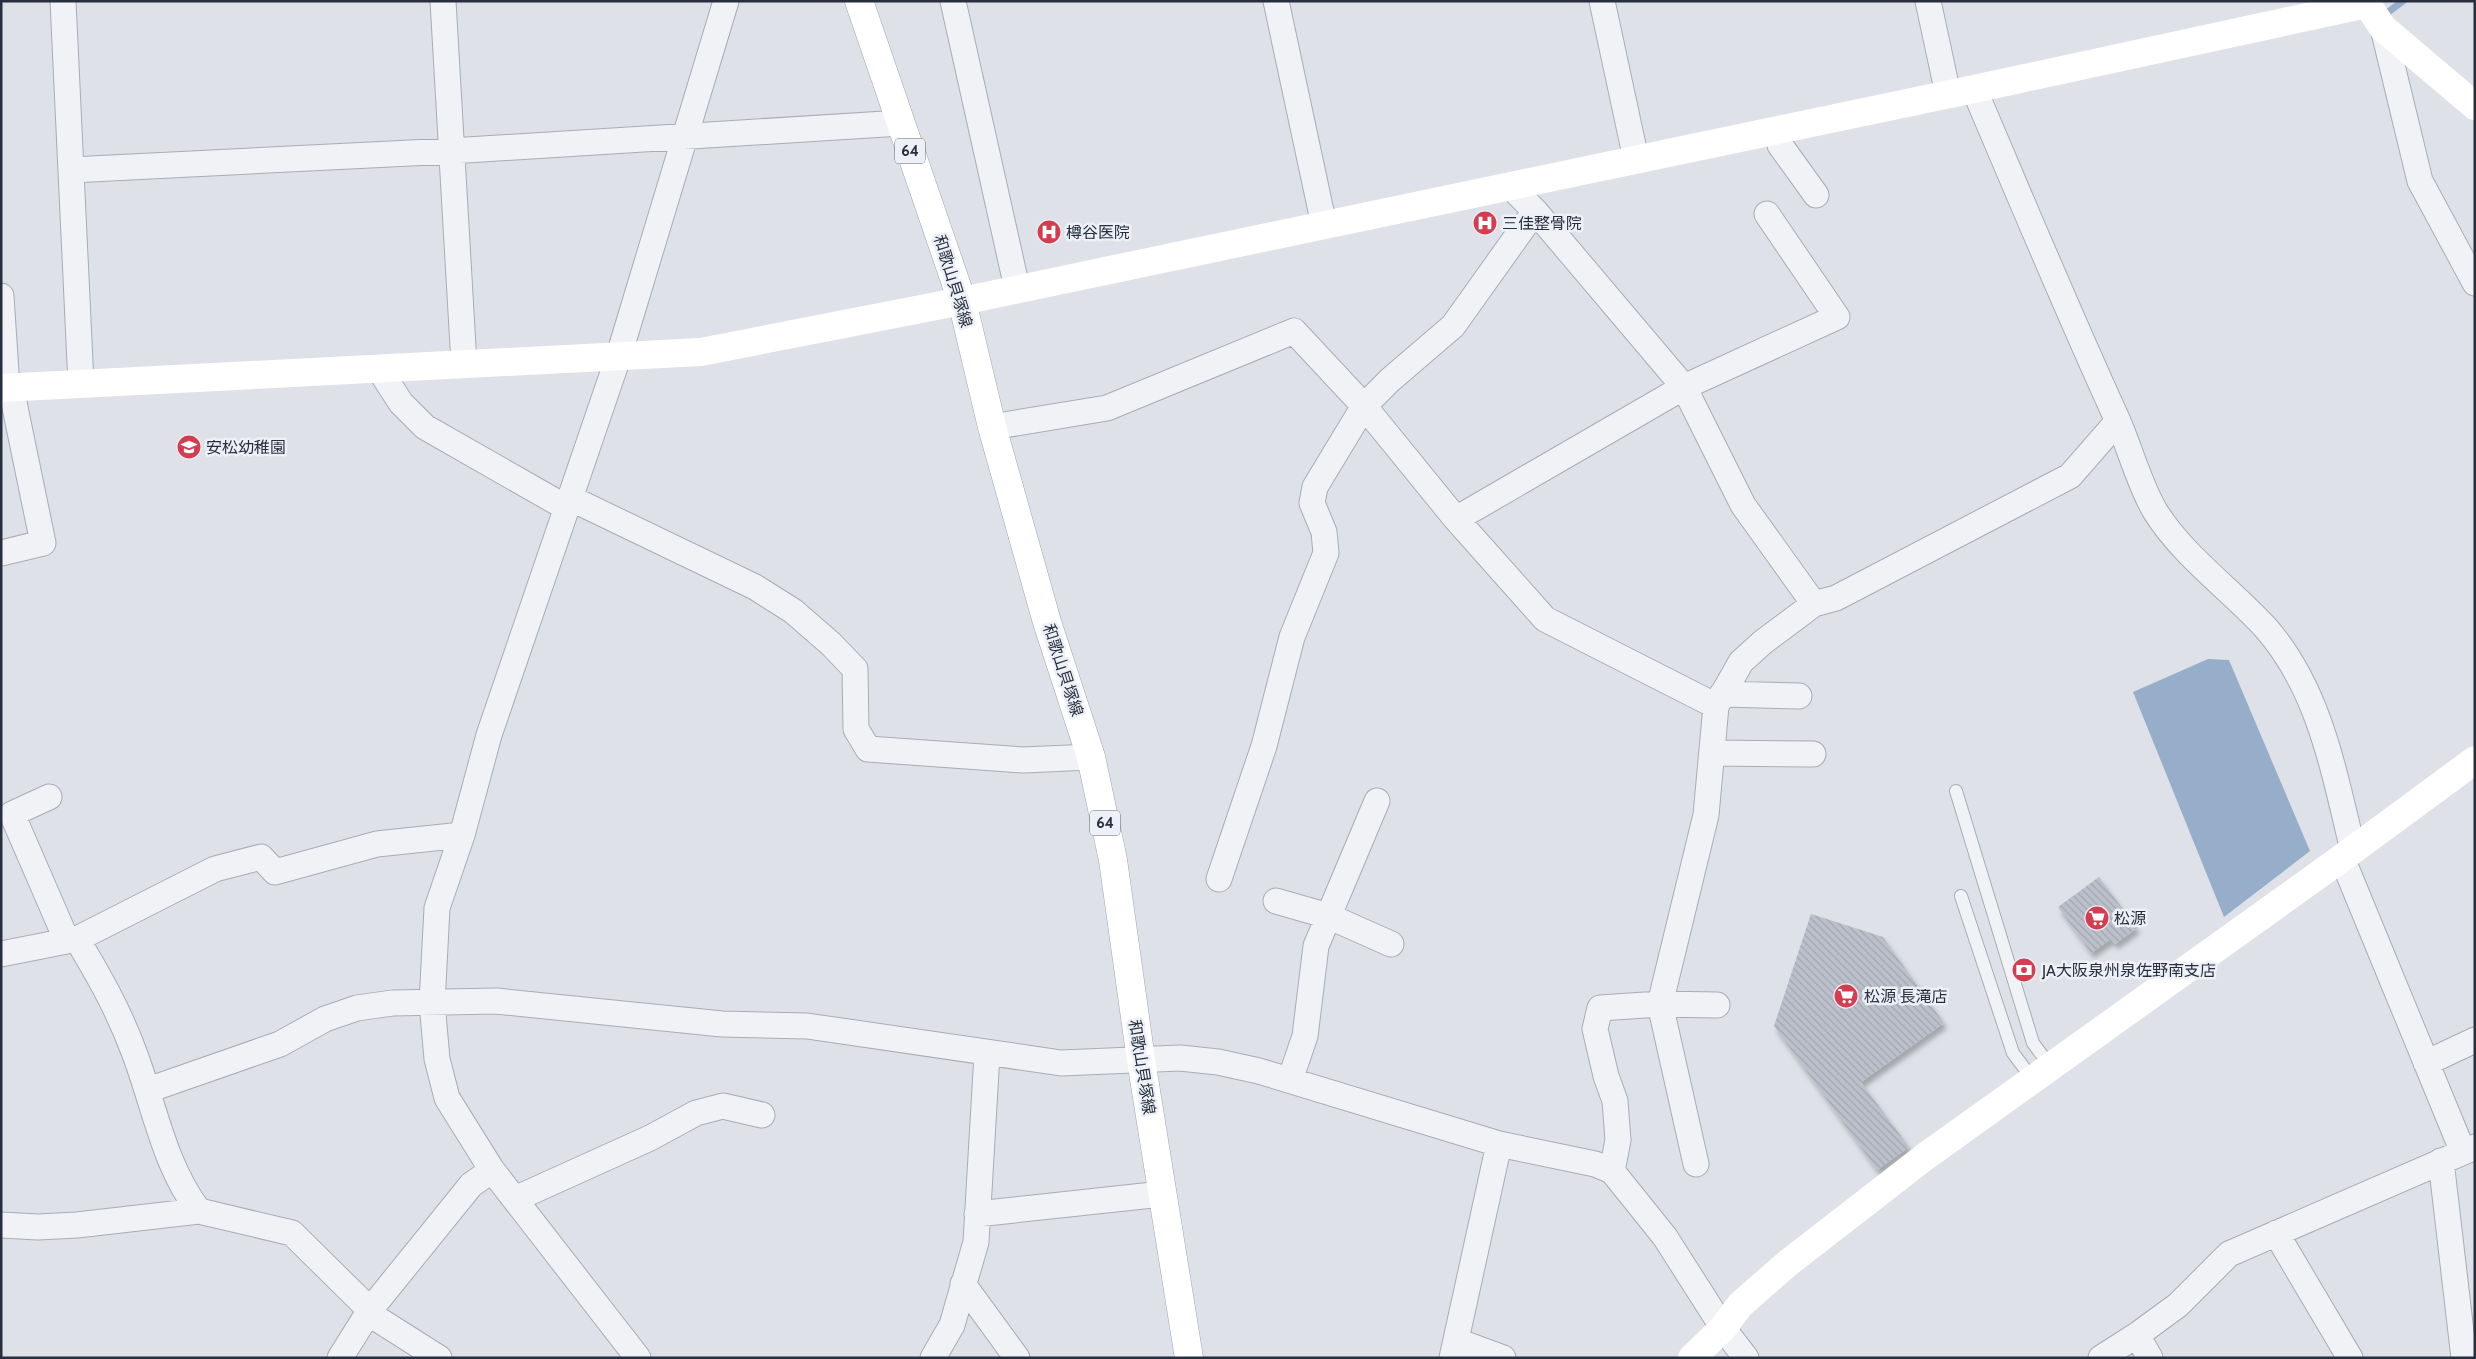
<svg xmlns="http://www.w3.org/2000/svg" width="2476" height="1359" font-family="Cabin,'Noto Sans JP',sans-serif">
  <defs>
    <pattern id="building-back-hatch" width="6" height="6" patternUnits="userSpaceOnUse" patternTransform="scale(1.25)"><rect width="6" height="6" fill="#bbc0cb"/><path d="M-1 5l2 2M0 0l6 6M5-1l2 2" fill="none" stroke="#a1a5af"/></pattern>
    <filter id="shadow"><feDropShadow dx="3" dy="5.5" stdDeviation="2.5" flood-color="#0004"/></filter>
  </defs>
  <rect width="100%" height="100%" fill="#dee2e8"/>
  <path fill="#97aeca" d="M 2208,659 L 2229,660 L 2310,851 L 2224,917 L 2133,692 Z"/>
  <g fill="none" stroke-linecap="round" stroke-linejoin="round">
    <path stroke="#97aeca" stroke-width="7" d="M 2387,13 L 2403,1"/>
  </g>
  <path fill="url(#building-back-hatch)" filter="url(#shadow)" d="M 2099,877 L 2137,928 L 2115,944 L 2111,939 L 2091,953 L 2058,907 Z
    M 1811,914 L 1883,937 L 1944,1023 L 1861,1082 L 1909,1147 L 1877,1170 L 1774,1026 Z"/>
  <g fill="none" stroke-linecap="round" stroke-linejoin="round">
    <defs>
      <path id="lane" d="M 1956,791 L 2033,1043 L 2051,1067
        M 1961,896 L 2013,1053 L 2033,1080"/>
      <path id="street" d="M 63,1 L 81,384
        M 443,1 L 464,364
        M 953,1 L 1017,288
        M 1276,1 L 1324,225
        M 1602,1 L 1636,159
        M 1928,1 L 1948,94
        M 2383,28 L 2420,181 L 2475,283
        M 1974,89 C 2021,199 2067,310 2117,419 C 2130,448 2139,484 2155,511 C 2183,556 2229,588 2265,627 C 2320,689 2334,773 2353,850
        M 1778,130 L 1780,145 L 1816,195
        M 71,170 L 451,151 L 901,123
        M 1510,186 L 1535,211 L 1684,387 L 1743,505 L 1814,604
        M 1,296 L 7,388
        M 379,369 L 401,403 L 425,427 L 567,508
        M 992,427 L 1107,408 L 1294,331 L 1364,406 L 1456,519 L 1545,619 L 1716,706
        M 570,498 L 755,587 L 793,611 L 831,644 L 855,669 L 856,729 L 868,749 L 1023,760 L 1091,757
        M 1456,519 L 1684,387 L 1837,317 L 1767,214
        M 1,553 L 43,543 L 11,388
        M 1722,694 L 1799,696
        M 1712,753 L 1813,754
        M 49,797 L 12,814 L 67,941
        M 2342,858 L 2463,1152
        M 1219,879 L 1264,746 L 1292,637 L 1326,553 L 1324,532 L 1312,503 L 1315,487 L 1364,406 L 1390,380 L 1453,326 L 1535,211
        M 1276,901 L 1328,916 L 1391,944
        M 77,939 C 100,978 118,1009 134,1052 C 154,1104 164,1166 199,1211
        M 1,954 L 77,939 L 215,869 L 261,857 L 275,872 L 377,844 L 462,835
        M 2426,1063 L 2475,1040
        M 1290,1080 L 1305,1036 L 1316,946 L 1377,801
        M 148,1090 L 280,1044 L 325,1019 L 357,1008 L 393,1003 L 496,1001 L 722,1024 L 807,1026 L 1061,1063 L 1180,1058 L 1218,1062 L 1259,1071 L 1499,1144 L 1595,1164 L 1612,1171 L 1665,1237 L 1723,1328 L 1746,1358
        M 2441,1161 L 2464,1358
        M 1696,1164 L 1660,1004 L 1717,1005
        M 1612,1171 L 1618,1140 L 1615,1101 L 1606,1076 L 1595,1029 L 1600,1008 L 1660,1004 L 1706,815 L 1716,706 L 1741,662 L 1763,642 L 1814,604 L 1836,598 L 2070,476 L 2118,421
        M 515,1199 L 650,1138 L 696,1113 L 723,1106 L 762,1115
        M 977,1214 L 1162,1194
        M 1,1225 L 38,1227 L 77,1225 L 199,1211 L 292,1233 L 370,1310
        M 2276,1233 L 2350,1358
        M 963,1284 L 1017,1358
        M 368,1313 L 439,1358
        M 2137,1335 L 2150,1358
        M 1457,1341 L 1503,1358
        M 340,1358 L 370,1310 L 471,1185 L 492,1170
        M 638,1358 L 492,1170 L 447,1098 L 437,1059 L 432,1003 L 437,908 L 462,835 L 489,735 L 619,355 L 726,1
        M 933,1358 L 952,1325 L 976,1242 L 987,1054
        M 1452,1358 L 1499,1144
        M 2101,1358 L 2137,1335 L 2178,1305 L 2229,1254 L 2475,1147"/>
      <path id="primary" d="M 859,1 L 962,301 L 992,427 L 1047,622 L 1091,757 L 1113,860 L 1141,1060 L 1189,1358"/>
    </defs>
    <use href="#lane" stroke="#a7acb5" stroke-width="14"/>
    <use href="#street" stroke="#a7acb5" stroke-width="27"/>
    <use href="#primary" stroke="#9da5b4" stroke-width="29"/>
    <use href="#lane" stroke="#f1f2f6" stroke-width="12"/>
    <use href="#street" stroke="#f1f2f6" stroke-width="25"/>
    <path stroke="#fff" stroke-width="28" d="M 2365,1 L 2383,28 L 2475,106
      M 1,388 L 701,352 L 962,301 L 1974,89 L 2367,4
      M 1692,1358 L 1723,1328 L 1740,1305 L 1788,1263 L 1926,1156 L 2342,858 L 2475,760"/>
    <use href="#primary" stroke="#fff" stroke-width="28"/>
  </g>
  <defs>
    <symbol id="hospital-disc" viewBox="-11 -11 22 22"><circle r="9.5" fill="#d23d50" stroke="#edf0f6"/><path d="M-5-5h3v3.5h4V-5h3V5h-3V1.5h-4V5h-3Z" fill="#fff"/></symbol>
    <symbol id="school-disc" viewBox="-11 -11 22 22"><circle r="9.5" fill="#d23d50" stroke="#edf0f6"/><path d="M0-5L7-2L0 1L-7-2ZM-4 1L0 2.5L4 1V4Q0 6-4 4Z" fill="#fff"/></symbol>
    <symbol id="supermarket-disc" viewBox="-11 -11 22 22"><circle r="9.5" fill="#d23d50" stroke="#edf0f6"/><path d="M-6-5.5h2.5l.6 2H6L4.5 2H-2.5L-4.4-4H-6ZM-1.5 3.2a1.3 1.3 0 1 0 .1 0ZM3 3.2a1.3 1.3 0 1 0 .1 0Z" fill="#fff"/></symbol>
    <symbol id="bank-disc" viewBox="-11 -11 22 22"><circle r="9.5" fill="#d23d50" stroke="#edf0f6"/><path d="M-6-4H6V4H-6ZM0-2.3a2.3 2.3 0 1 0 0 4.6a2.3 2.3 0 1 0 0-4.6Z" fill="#fff"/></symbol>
  </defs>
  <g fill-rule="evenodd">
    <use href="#hospital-disc" x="1471" y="209" width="28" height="28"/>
    <use href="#hospital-disc" x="1035" y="218" width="28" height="28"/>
    <use href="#school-disc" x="175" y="433" width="28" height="28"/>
    <use href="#supermarket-disc" x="2083" y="904" width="28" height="28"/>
    <use href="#bank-disc" x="2010" y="956" width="28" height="28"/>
    <use href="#supermarket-disc" x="1832" y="982" width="28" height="28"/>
  </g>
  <g text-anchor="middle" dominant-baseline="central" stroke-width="5" stroke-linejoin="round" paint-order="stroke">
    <g fill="#edf0f6" stroke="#626976" stroke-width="1">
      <rect x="895" y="138.5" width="30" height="25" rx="4"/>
      <rect x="1090" y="810.5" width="30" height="25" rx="4"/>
    </g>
    <g font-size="15" font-weight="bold" fill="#272f3f">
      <text x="910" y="151">64</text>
      <text x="1105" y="823">64</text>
    </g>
    <g font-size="16" fill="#272f3f" stroke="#edf0f6" text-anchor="start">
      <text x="1502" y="223">三佳整骨院</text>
      <text x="1066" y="232">樽谷医院</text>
      <text x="206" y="447">安松幼稚園</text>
      <text x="2114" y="918">松源</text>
      <text x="2042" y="970">JA大阪泉州泉佐野南支店</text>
      <text x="1864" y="996">松源 長滝店</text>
    </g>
    <g font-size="16" fill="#272f3f" stroke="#edf0f6">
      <text transform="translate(953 281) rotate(73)">和歌山貝塚線</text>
      <text transform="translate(1063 670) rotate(72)">和歌山貝塚線</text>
      <text transform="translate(1142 1067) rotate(81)">和歌山貝塚線</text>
    </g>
  </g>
  <rect width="2476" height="1359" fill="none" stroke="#272f3f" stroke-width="5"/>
</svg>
